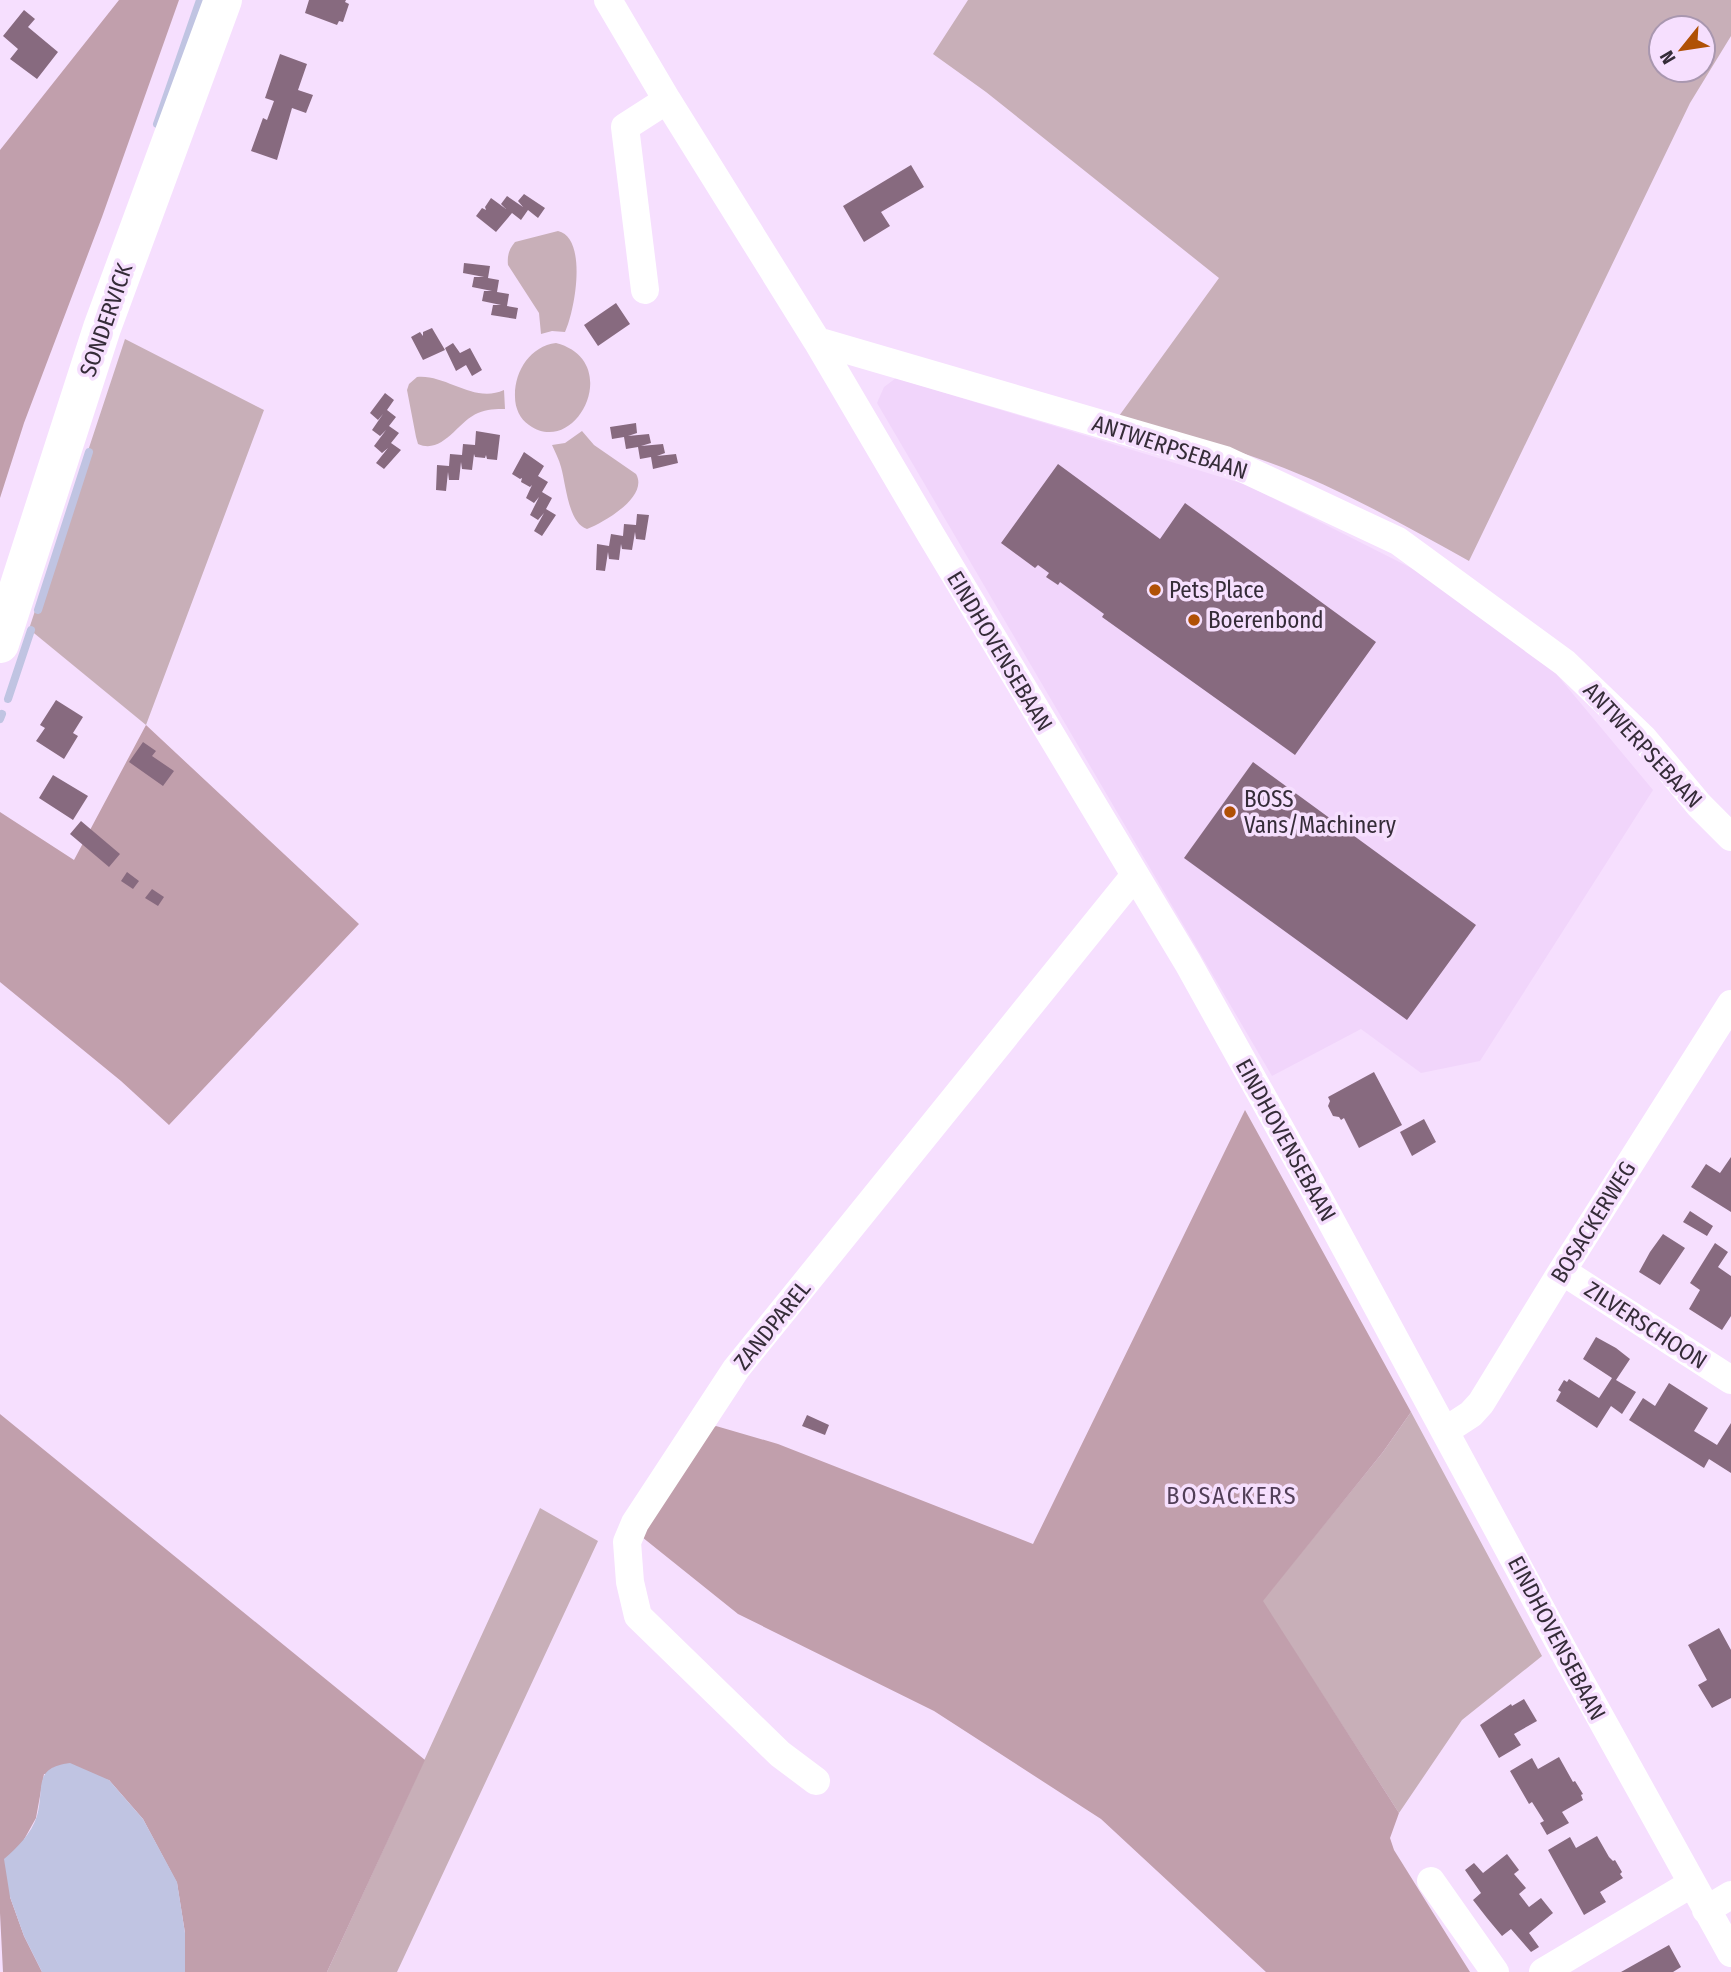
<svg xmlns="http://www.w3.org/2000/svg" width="1731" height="1972" font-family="'Fira Sans Condensed',sans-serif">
  <rect width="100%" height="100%" fill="#f6dffe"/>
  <path fill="#f1d5fb" d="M 896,378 L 1247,485 L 1423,574 L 1548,664 L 1653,790 L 1480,1061 L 1421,1073 L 1361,1029 L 1272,1076 L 877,403 L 884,387 Z"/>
  <path fill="#c8afb8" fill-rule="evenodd" d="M 968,0 L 1731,0 L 1731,36 L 1690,103 L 1469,561 C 1404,525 1338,487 1268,462 C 1219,444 1168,431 1119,416 L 1219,278 L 986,92 L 933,54 ZM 1661,28 L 1703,28 L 1703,70 L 1661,70 Z
    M 558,231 C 588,238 575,311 565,332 L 552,331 L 541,334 L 539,313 L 508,265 C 507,256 509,249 515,242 Z
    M 125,339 L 264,410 L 146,725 L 29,629 Z
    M 556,343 C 625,361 576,459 529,425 C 520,419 515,408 515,397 C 514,372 530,346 556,343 Z
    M 417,377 C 446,374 474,404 504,390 L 505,409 C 496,409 487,409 478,413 C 458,421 443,455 418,444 L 416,437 L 407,390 L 409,384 Z
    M 582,431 L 594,445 L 636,474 C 649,496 605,522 587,529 C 568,523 566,484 561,467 C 559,459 555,452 552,445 L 565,443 Z
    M 1411,1412 L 1542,1656 L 1462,1720 L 1399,1813 L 1262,1601 L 1383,1452 Z
    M 540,1508 L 598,1541 L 397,1972 L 327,1972 Z"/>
  <path fill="#c19fac" d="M 119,0 L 179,0 L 102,217 L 24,423 L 0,498 L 0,150 Z
    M 146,725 L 359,924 L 169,1125 L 121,1081 L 0,982 L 0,812 L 74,860 Z
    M 1245,1110 L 1411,1412 L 1383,1452 L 1263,1601 L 1399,1813 L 1390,1838 L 1394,1850 L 1470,1972 L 1266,1972 L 1101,1819 L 934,1711 L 738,1614 L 642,1537 L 710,1429 L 716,1426 L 778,1444 L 1033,1544 Z
    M 0,1414 L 425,1760 L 327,1972 L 185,1972 L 185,1933 L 177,1883 L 143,1819 L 109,1780 L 44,1774 L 36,1818 L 21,1845 L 10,1897 L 24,1936 L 42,1972 L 3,1972 L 0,1913 Z"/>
  <path fill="#c0c4e2" d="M 70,1763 L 109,1780 L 143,1819 L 177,1882 L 185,1933 L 185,1972 L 42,1972 L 24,1936 L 10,1897 L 4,1859 C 18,1847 31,1834 37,1816 C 45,1787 32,1768 70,1763 Z"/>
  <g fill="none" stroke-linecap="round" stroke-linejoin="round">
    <path stroke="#c0c4e2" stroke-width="8" d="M 157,124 L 200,0
      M 38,610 L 89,452
      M 8,699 L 31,630
      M 0,719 L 2,714"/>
  </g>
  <path fill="#876a7f" d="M 309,0 L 346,0 L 345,2 L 349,4 L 343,22 L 339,21 L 337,25 L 305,13 Z
    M 24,10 L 35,19 L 28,27 L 58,52 L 37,79 L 10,59 L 18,49 L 3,36 Z
    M 280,54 L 307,64 L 298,90 L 313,95 L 306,113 L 292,108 L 277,160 L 251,151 L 263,118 L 267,120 L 274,101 L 265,98 Z
    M 911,165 L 924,187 L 881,212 L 890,226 L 864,242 L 843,206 Z
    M 524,194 L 545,208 L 538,218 L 528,210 L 521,220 L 512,213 L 496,232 L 476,216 L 482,208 L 486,210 L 485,207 L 491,198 L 506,209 L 501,204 L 507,196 L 523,207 L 518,201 Z
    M 464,263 L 490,266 L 488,278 L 499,280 L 497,292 L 509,294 L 507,306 L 518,308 L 516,319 L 491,315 L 493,305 L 501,305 L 482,301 L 484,291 L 492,291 L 472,287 L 474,277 L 484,277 L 463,273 Z
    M 616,303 L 630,324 L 598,346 L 584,325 Z
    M 432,328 L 445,350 L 423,360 L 411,337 L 420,332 L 423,336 L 423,332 Z
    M 453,343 L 460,353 L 470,348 L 482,370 L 472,376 L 466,365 L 456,371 L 445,348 Z
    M 385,393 L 394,400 L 387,410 L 396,417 L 389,426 L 399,433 L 391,443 L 401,450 L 384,469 L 376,463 L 388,448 L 382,453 L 374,446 L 386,430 L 380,436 L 372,430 L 383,414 L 378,420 L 370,413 Z
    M 636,423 L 637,433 L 628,436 L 649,434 L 651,443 L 641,446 L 663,444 L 665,453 L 657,456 L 676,454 L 678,463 L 653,469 L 651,457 L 640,459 L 638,447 L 626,449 L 624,437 L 612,439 L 610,427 Z
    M 476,431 L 500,435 L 497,460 L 487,459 L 486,455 L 485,458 L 475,457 L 474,454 L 472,470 L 462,469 L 461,462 L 459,480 L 449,480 L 448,472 L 446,491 L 436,490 L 437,465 L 449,466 L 450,454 L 462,455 L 463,444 L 475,445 Z
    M 524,452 L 544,466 L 538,476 L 548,482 L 542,492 L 552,498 L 546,509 L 556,515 L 542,536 L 534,531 L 544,513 L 538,520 L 530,515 L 539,497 L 534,503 L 526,498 L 532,485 L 530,487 L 521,482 L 522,478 L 520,479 L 512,474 Z
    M 1058,464 L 1160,539 L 1185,503 L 1376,642 L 1295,755 L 1102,617 L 1104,614 L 1060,582 L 1058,585 L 1046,577 L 1049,573 L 1038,565 L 1035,568 L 1001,543 Z
    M 637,514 L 649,515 L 645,540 L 636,539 L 635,532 L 632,550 L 622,549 L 621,544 L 619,560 L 609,559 L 608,552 L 605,571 L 596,570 L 597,544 L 609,546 L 611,534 L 623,536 L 624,524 L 636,525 Z
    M 56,700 L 83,717 L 73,733 L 78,736 L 64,759 L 36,741 L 45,728 L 40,725 Z
    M 143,742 L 156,751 L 152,756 L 174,771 L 163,786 L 129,762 Z
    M 1253,762 L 1476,925 L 1407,1020 L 1184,858 Z
    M 53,775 L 88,796 L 73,820 L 39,798 Z
    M 81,821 L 120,854 L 109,867 L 70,834 Z
    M 127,872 L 139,881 L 133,889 L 121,881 Z
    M 152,889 L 164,897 L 158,906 L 145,898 Z
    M 1374,1072 L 1402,1125 L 1359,1148 L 1344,1118 L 1341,1120 L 1339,1117 L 1333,1116 L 1328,1106 L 1330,1101 L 1328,1097 Z
    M 1424,1119 L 1436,1142 L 1412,1156 L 1400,1132 Z
    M 1731,1157 L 1731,1212 L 1691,1187 L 1706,1164 L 1720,1173 Z
    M 1690,1211 L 1713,1226 L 1707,1236 L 1683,1222 Z
    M 1663,1234 L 1685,1248 L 1660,1285 L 1639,1272 L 1650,1252 Z
    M 1715,1243 L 1728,1252 L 1718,1267 L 1731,1276 L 1731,1316 L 1722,1330 L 1689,1309 L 1700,1290 L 1690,1283 Z
    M 1596,1337 L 1616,1348 L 1630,1359 L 1616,1380 L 1636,1392 L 1622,1414 L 1611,1406 L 1597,1428 L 1556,1401 L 1561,1392 L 1558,1390 L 1564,1380 L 1567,1382 L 1569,1379 L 1599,1398 L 1612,1378 L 1583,1359 Z
    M 1669,1383 L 1708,1408 L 1694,1431 L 1717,1445 L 1731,1423 L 1731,1473 L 1709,1459 L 1704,1468 L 1629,1420 L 1643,1398 L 1655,1406 Z
    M 807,1415 L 829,1425 L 825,1435 L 802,1426 Z
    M 1719,1628 L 1731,1650 L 1731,1698 L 1712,1708 L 1698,1685 L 1707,1680 L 1688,1645 Z
    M 1524,1699 L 1537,1721 L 1514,1734 L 1521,1745 L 1499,1758 L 1480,1725 L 1511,1704 L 1512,1706 Z
    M 1559,1757 L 1573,1782 L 1575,1781 L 1583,1794 L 1581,1795 L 1583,1800 L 1562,1812 L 1569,1823 L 1547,1835 L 1540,1823 L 1544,1821 L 1532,1802 L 1529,1804 L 1510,1771 L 1532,1758 L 1538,1769 Z
    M 1597,1836 L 1609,1857 L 1613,1861 L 1615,1860 L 1622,1872 L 1620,1874 L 1623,1878 L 1600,1892 L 1606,1902 L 1584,1915 L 1548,1850 L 1570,1837 L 1576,1848 Z
    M 1507,1854 L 1519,1870 L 1514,1874 L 1526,1888 L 1519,1894 L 1529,1907 L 1541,1898 L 1553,1913 L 1529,1933 L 1539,1947 L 1531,1952 L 1511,1929 L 1502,1936 L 1487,1918 L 1473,1900 L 1481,1893 L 1465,1870 L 1474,1863 L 1483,1873 Z
    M 1669,1945 L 1681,1967 L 1673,1972 L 1621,1972 Z"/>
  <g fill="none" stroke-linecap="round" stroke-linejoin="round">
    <path stroke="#fff" stroke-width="28" d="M 608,0 L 667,100 L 817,341 L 1225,460 L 1398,541 L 1565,663 L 1643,738 L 1699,805 L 1731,837
      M 645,290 L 625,127 L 667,100
      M 817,341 L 931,535 L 1188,963 L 1311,1184 L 1568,1659 L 1731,1953
      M 1562,1271 L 1731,1380
      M 1445,1431 L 1471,1414 L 1481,1403 L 1562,1271 L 1731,1004
      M 816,1781 L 780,1754 L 638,1616 L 630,1582 L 627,1542 L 635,1523 L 736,1369 L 1135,875
      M 1431,1881 L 1495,1972
      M 1706,1910 L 1731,1895
      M 1543,1972 L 1691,1884"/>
    <path stroke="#fff" stroke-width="38" d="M 0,644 L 102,328 L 223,0"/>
  </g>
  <g fill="#b05106" stroke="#f6dffe" stroke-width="2.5">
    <circle cx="1155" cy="590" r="7"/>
    <circle cx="1194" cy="620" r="7"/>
    <circle cx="1230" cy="812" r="7"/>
  </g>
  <g text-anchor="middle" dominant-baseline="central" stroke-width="7" stroke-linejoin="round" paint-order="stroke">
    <g font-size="23" fill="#352c38" stroke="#f6dffe">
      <text transform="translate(106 320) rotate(-71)">SONDERVICK</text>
      <text transform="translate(1170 447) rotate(18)">ANTWERPSEBAAN</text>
      <text transform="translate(1000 651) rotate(59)">EINDHOVENSEBAAN</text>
      <text transform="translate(1643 745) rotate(47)">ANTWERPSEBAAN</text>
      <text transform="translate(1286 1140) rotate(61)">EINDHOVENSEBAAN</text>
      <text transform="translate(1593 1222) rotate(-58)">BOSACKERWEG</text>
      <text transform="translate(772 1325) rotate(-51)">ZANDPAREL</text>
      <text transform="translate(1646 1325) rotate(33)">ZILVERSCHOON</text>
      <text transform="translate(1557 1638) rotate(62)">EINDHOVENSEBAAN</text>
    </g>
    <g font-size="23" fill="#352c38" stroke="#f6dffe" text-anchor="start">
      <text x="1169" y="590">Pets Place</text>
      <text x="1208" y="620">Boerenbond</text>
      <text x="1244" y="799">BOSS<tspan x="1244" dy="26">Vans/Machinery</tspan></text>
    </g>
    <g font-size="24" letter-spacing="2" fill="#523f58" stroke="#f6dffe">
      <text x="1232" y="1496">BOSACKERS</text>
    </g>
  </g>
  <g transform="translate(1682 49) rotate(240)"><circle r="33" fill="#f6dffe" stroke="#a997af" stroke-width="2"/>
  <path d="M0-5L12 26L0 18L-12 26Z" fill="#b05106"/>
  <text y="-10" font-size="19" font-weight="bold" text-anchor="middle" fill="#352c38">N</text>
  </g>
</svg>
